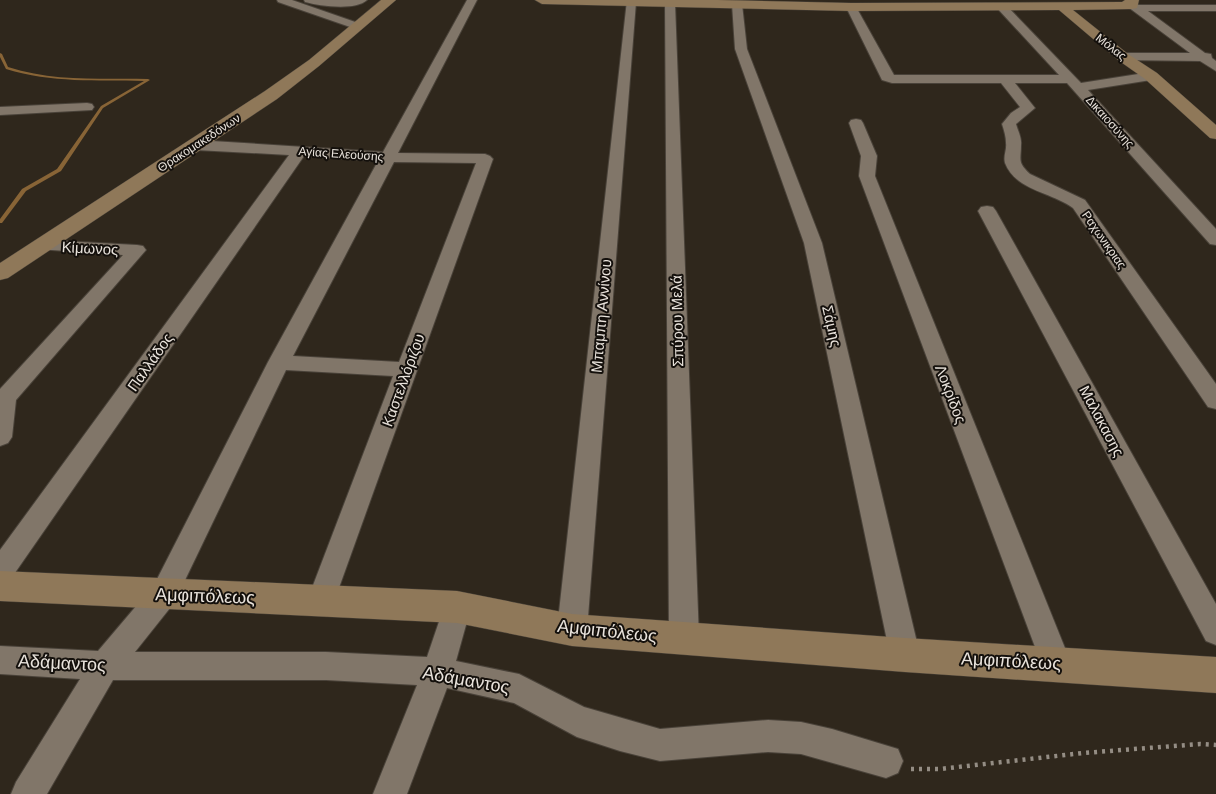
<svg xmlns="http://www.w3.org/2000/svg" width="1216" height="794" font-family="Arial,sans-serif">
  <rect width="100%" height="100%" fill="#2f271c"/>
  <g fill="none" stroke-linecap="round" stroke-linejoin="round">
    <path fill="#886436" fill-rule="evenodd" d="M 0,53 L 2,54 L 8,67 C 54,82 101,78 148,79 L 150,80 L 103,108 L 61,171 L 26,191 L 2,223 L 0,223 L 0,219 L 22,189 L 57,169 L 101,106 L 144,81 C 96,80 52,83 6,69 L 0,57 Z"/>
    <defs>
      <path id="street" d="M 277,0 L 292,0 L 361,24 L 363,26 L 361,28 L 353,28 L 278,2 Z
        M 304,0 L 367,0 C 355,11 320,6 305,2 Z
        M 467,0 L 477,0 L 398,153 L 485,154 L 490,156 L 493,159 L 331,610 L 321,614 L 311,610 L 307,601 L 393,376 L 286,370 L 174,603 L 135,652 L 326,652 L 427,657 L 447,598 L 457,594 L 467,598 L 471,607 L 456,661 L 519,674 L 584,707 L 660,729 L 768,720 L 801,722 L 832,729 L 898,749 L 903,761 L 898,773 L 886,778 L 801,754 L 768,752 L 660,761 L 620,751 L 577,737 L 514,703 L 447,688 L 407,794 L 373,794 L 417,685 L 326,680 L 113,680 L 47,794 L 11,794 L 16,782 L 80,679 L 0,674 L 0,646 L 98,651 L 154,585 L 268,362 L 378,161 L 304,156 L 10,580 L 0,584 L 0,550 L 289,155 L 196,150 L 191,148 L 188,145 L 191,142 L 196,140 L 383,152 ZM 394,162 L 476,163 L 399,362 L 293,356 Z
        M 627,0 L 635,0 L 636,2 L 587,630 L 582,639 L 572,643 L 562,639 L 557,630 Z
        M 669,0 L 675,3 L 699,638 L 694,648 L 684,652 L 674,648 L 669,638 L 665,3 Z
        M 737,1 L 742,4 L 747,49 L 822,243 L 920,655 L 916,665 L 905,669 L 894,665 L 890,655 L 804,243 L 735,49 L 732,4 Z
        M 1132,2 L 1139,5 L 1216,5 L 1216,11 L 1148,11 L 1205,53 L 1211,54 L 1212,58 L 1216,61 L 1216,71 L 1200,61 L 1119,60 L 1117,57 L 1123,53 L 1190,53 L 1128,7 L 1127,5 L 1128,3 Z
        M 1001,3 L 1005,4 L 1081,83 L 1151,72 L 1158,76 L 1151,80 L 1088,90 L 1216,229 L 1216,245 L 1210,244 L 1067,83 L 1015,83 L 1035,108 L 1016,124 C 1018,131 1022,138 1021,145 C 1021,160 1017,162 1030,174 L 1085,200 L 1216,384 L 1216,409 L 1208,407 L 1073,208 C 1052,192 1016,191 1005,163 C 1003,156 1007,150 1006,143 C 1006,137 1004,130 1002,124 L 1011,113 L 1020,107 L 1001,83 L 892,83 L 882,80 L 846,7 L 847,5 L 855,5 L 894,75 L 1059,75 L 997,8 L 996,6 L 997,4 Z
        M 87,103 L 92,104 L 94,107 L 92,110 L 0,115 L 0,107 Z
        M 856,119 L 861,120 L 863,123 L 877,156 L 875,176 L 1071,663 L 1067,673 L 1056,677 L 1045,673 L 1041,663 L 859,176 L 861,156 L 849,123 L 851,120 Z
        M 987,206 L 993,207 L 996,211 L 1216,604 L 1216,645 L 1206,641 L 978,211 L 981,207 Z
        M 43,240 L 137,245 L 143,246 L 146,250 L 16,400 L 12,437 L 8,443 L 0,446 L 0,389 L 123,255 L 37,249 L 34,245 L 37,241 Z"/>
      <path id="secondary" d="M 381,0 L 396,0 L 319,66 L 277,99 L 8,278 L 0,280 L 0,263 L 265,91 L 309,60 Z
        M 535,0 L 718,0 L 851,3 L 1122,2 L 1125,0 L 1139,0 L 1137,8 L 1132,9 L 1073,10 L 1128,54 L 1157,73 L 1216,125 L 1216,139 L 1210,138 L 1145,79 L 1118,60 L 1059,10 L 851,11 L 542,4 Z
        M 0,571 L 457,591 L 572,614 L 905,638 L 1216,657 L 1216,693 L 905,672 L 572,646 L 457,623 L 0,601 Z"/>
    </defs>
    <use href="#street" stroke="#494239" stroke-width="2"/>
    <use href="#secondary" stroke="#494239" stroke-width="1"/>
    <path stroke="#948d84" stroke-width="4.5" stroke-dasharray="3 5" stroke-linecap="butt" d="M 911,769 L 940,769 L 1083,753 L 1200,744 L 1216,745"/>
    <use href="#street" fill="#817669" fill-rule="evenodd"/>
    <use href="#secondary" fill="#8f7859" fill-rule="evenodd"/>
  </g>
  <g text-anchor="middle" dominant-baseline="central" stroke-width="4" stroke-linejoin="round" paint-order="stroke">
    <g font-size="12" fill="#e9e3dc" stroke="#14100c">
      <text transform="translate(1111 47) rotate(38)">Μόλας</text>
      <text transform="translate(1110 122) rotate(48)">Δικαιοσύνης</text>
      <text transform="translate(199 143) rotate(-33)">Θρακομακεδόνων</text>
      <text transform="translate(341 154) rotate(4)">Αγίας Ελεούσης</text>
      <text transform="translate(1104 240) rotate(55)">Ραχωνικριας</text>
    </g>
    <g font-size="15" fill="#e9e3dc" stroke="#14100c">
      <text transform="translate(90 248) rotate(3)">Κίμωνος</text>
      <text transform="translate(601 316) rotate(-85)">Μπαμπη Αννίνου</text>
      <text transform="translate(677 321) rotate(-91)">Σπύρου Μελά</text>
      <text transform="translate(832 326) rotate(77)">Σάμης</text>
      <text transform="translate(150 362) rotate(-55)">Παλλάδος</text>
      <text transform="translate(403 380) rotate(-70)">Καστελλόριζου</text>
      <text transform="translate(951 394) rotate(69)">Λοκρίδος</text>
      <text transform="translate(1102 421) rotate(62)">Μαλακασης</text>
    </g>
    <g font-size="18" fill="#e9e3dc" stroke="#14100c">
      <text transform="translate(205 596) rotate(2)">Αμφιπόλεως</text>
      <text transform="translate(607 631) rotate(6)">Αμφιπόλεως</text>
      <text transform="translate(1011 661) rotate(3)">Αμφιπόλεως</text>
      <text transform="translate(62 663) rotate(3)">Αδάμαντος</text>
      <text transform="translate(466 680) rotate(10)">Αδάμαντος</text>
    </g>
  </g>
</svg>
